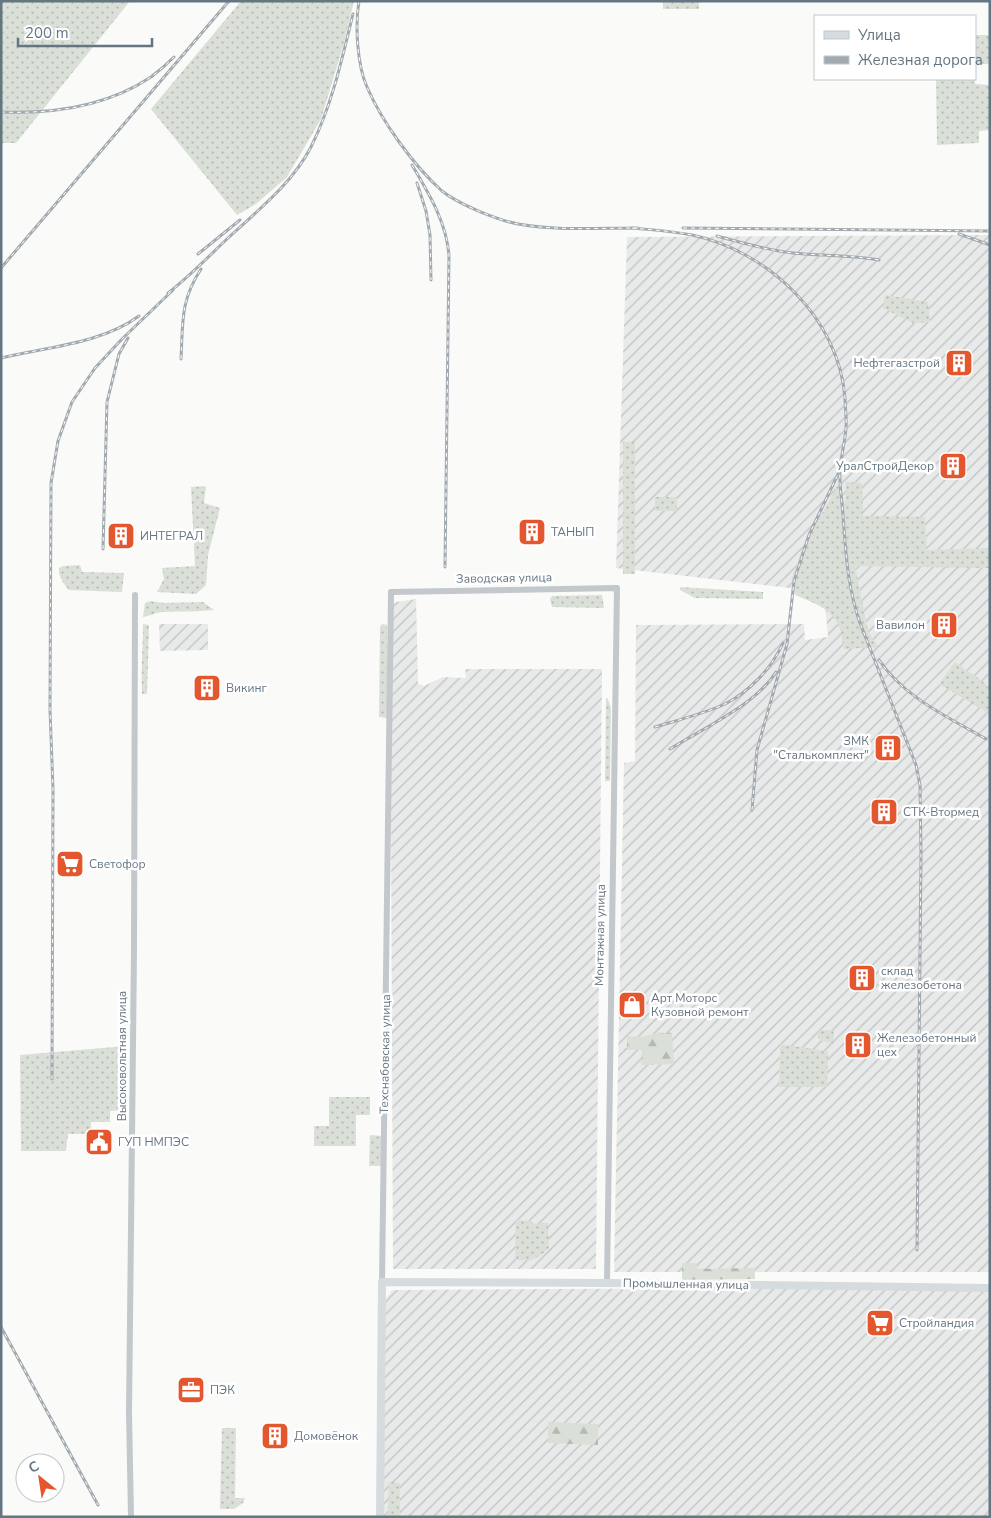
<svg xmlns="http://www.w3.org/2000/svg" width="991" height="1518" font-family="'Nunito Sans',sans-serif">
  <defs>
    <pattern id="industrial-furrows" width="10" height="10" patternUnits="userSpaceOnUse" patternTransform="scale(1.25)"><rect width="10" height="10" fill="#e8e9e9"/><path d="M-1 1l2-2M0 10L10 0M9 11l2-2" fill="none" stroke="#c0c1c2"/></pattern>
    <pattern id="grass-dots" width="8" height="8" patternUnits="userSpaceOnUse" patternTransform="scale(1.25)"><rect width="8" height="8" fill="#dadfd7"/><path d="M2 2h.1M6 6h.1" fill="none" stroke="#b4b9b4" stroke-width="1.8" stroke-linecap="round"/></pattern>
    <pattern id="forest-firs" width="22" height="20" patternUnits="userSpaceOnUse" patternTransform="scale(1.25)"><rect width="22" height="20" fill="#dadfd7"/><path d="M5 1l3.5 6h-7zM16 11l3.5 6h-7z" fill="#b4b9b4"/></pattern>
  </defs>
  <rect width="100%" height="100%" fill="#fafaf8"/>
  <path fill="url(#industrial-furrows)" d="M 990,235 L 990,1272 L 614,1272 L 624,763 L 635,761 L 636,625 L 804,624 L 805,640 L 828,637 L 824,592 L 616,568 L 627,237 Z
    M 416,599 L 418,684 L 424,686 L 443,677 L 466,678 L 465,669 L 602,669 L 596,1269 L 393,1269 L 390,603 Z
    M 159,624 L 208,624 L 208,650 L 160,651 Z
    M 762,1288 L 990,1291 L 990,1517 L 384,1517 L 383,1310 L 387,1297 L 392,1290 Z"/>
  <path fill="url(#grass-dots)" d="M 1,1 L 130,1 L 16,143 L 1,143 Z
    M 241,1 L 354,1 L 344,43 L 321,119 L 287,177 L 256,204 L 237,215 L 151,109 Z
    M 663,1 L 699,1 L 699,9 L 663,9 Z
    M 975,35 L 990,35 L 990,64 L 975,64 L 975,78 Z
    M 936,79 L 975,79 L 975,84 L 990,85 L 990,130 L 979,131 L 979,143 L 937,145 Z
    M 885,295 L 928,302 L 930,322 L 913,323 L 883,308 Z
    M 623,442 L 635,442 L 635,574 L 623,574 Z
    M 840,481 L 845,507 L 846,482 L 862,483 L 863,516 L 925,517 L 927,550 L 990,548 L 990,568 L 855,566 L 868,631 L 878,647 L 844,649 C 842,642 842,632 839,626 C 831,608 812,602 795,595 L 792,578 L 801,552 Z
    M 204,486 L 206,487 L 204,503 L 220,508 L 208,555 L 206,585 L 196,594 L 157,592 L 164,579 L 162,568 L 195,566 L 191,487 Z
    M 655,497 L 677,497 L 677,511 L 655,511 Z
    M 80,565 L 82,572 L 124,573 L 122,592 L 69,590 C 64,584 58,577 59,568 L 63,566 Z
    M 680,587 L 763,592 L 763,599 L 695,598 L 680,590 Z
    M 602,595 L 604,608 L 552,607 L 550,599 L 552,596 Z
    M 150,601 L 164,603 L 203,602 L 214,610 C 197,612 180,611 162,612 C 156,612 151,616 143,617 L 145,603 Z
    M 143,624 L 149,625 L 147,694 L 142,694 C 141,670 143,647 143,624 Z
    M 382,624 L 387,625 L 387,718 L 379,717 L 380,627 Z
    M 955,662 L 985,683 L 990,691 L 990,714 L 939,684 Z
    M 606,698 L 608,699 L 611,708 L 610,781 L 605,781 Z
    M 820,1030 L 834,1030 L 833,1043 L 822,1041 L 818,1038 L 818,1032 Z
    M 780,1044 L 828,1051 L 827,1087 L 779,1087 Z
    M 127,1046 L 128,1110 L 110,1111 L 110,1122 L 91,1122 L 91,1134 L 68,1134 L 66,1151 L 21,1151 L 20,1055 Z
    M 329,1097 L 370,1097 L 370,1115 L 356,1115 L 356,1146 L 314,1146 L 314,1126 L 329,1126 Z
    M 370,1135 L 382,1136 L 381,1166 L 369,1166 Z
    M 516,1220 L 531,1221 L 533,1224 L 548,1223 L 549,1248 C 537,1259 531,1263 515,1259 Z
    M 222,1428 L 236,1428 L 235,1498 L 245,1498 L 243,1503 L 234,1509 L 220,1509 Z
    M 389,1482 L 400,1483 L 400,1517 L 388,1517 Z"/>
  <path fill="url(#forest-firs)" d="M 660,1032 L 665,1034 L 672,1032 L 674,1064 L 641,1065 L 642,1050 L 627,1050 L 627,1036 L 641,1037 Z
    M 682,1263 L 697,1263 L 697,1269 L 755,1268 L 755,1279 L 682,1280 Z
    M 548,1422 L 598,1424 L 598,1445 L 548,1443 Z"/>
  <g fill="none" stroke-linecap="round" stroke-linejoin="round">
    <path stroke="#c3c8cc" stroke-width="6" d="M 382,1282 L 391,592 L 617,588 L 607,1283
      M 131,1517 L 129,1413 L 134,950 L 135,595"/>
    <path stroke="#d6dbdf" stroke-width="8" d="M 380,1517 L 382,1282 L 607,1283 L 990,1288"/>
    <defs>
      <path id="rail" d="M 359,1 C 355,25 357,65 367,87 C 382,122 414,166 442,191 C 458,204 497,220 518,224 C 557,231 598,228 638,228
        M 1,112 C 53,114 106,107 151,77 C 159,71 167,64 174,57
        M 412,165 C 429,194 446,221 449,255 L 445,567
        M 417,183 L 426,211 L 430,235 L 431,280
        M 632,228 C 652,230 672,231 692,235 C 768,251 839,318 845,398 C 845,408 847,418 846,428 C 845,442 841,456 840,469 C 839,484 842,500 843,515 C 846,554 847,585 860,623 L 916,765 L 920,785 L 921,855 L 917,1250
        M 683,228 L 990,231
        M 959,234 L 990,245
        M 717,236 C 742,243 767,250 793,253 C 822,256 851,255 879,260
        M 198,254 L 240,220
        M 1,268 L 229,1
        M 168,293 C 189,277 208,257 227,239 C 257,211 292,184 311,147 C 332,105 342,59 353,14
        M 1,358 C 46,347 101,344 139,316
        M 181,359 C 183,323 180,301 201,269
        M 103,549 L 107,402 L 119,354 L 128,338
        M 879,660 C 905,698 948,717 986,739
        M 655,727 C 678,720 703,714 725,704 C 749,692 772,668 783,643
        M 670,749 C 702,729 757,704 776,672
        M 752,810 L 757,750 L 787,644 L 794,581 L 809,535 L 839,472
        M 52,1079 L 53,789 L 50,710 L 51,483 L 58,441 L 72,402 L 95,368 L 122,339 L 173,290
        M 1,1327 L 98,1505"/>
    </defs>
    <use href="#rail" stroke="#a2aab0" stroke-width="3"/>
    <use href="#rail" stroke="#fff" stroke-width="1" stroke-dasharray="4" stroke-linecap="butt"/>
  </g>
  <defs>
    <symbol id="building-square" viewBox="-11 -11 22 22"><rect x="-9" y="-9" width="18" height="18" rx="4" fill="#e4572e" stroke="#fff"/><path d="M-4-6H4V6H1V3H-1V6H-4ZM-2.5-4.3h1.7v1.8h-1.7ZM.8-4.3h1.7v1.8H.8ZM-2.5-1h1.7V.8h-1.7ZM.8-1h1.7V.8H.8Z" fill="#fff"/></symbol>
    <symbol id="supermarket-square" viewBox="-11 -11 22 22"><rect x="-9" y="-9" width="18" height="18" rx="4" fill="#e4572e" stroke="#fff"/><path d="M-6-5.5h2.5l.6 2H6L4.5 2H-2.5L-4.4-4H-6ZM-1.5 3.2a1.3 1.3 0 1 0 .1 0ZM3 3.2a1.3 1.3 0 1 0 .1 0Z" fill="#fff"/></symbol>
    <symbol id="shop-square" viewBox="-11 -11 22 22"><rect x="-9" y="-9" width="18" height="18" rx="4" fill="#e4572e" stroke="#fff"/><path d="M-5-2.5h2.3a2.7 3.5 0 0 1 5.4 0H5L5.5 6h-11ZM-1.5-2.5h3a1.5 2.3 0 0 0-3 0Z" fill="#fff"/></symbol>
    <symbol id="civic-square" viewBox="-11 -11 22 22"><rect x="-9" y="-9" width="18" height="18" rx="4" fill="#e4572e" stroke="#fff"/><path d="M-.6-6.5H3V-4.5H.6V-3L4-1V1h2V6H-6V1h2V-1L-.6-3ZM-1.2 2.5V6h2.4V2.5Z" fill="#fff"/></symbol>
    <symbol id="office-square" viewBox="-11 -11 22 22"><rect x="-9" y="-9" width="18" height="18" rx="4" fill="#e4572e" stroke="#fff"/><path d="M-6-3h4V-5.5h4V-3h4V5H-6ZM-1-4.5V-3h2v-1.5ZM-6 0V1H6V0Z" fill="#fff"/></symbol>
  </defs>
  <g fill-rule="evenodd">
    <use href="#building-square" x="943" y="347" width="32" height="32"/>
    <use href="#building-square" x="937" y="450" width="32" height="32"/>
    <use href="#building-square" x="516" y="516" width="32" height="32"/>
    <use href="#building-square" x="105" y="520" width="32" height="32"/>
    <use href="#building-square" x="928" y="609" width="32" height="32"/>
    <use href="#building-square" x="191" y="672" width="32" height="32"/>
    <use href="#building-square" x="872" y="732" width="32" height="32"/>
    <use href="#building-square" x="868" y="796" width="32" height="32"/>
    <use href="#supermarket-square" x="54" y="848" width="32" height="32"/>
    <use href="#building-square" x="846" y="962" width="32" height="32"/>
    <use href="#shop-square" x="616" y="989" width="32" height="32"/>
    <use href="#building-square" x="842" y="1029" width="32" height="32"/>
    <use href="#civic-square" x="83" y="1126" width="32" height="32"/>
    <use href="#supermarket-square" x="864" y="1307" width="32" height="32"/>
    <use href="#office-square" x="175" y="1374" width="32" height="32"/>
    <use href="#building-square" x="259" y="1420" width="32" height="32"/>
  </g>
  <g text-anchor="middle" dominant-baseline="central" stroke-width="5" stroke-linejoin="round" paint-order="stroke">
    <g font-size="12" fill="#657683" stroke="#fff" text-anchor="start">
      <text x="940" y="363" text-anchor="end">Нефтегазстрой</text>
      <text x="934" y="466" text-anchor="end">УралСтройДекор</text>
      <text x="551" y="532">ТАНЫП</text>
      <text x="140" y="536">ИНТЕГРАЛ</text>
      <text x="925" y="625" text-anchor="end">Вавилон</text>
      <text x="226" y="688">Викинг</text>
      <text x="869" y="741" text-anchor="end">ЗМК<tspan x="869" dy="14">"Сталькомплект"</tspan></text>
      <text x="903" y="812">СТК-Втормед</text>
      <text x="89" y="864">Светофор</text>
      <text x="881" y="971">склад<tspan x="881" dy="14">железобетона</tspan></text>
      <text x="651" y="998">Арт Моторс<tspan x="651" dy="14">Кузовной ремонт</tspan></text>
      <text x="877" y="1038">Железобетонный<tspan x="877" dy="14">цех</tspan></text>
      <text x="118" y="1142">ГУП НМПЭС</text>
      <text x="899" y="1323">Стройландия</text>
      <text x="210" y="1390">ПЭК</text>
      <text x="294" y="1436">Домовёнок</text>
    </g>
    <g font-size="12" fill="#657683" stroke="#fff">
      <text transform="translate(504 578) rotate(-1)">Заводская улица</text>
      <text transform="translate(600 935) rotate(-89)">Монтажная улица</text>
      <text transform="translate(385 1054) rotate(-89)">Техснабовская улица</text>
      <text transform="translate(122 1056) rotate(-90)">Высоковольтная улица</text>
      <text transform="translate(686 1284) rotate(1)">Промышленная улица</text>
    </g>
  </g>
  <rect width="991" height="1518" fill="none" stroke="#657683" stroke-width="5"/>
  <rect x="814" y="15" width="162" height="65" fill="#ffffff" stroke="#c1c8cd"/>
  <rect x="824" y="31" width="25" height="8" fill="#d6dbdf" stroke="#c1c8cd"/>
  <text x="858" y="40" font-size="15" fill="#657683">Улица</text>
  <rect x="824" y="56" width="25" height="8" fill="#a2aab0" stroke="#c1c8cd"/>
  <text x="858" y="65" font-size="15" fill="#657683">Железная дорога</text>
  <g transform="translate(40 1478) rotate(330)"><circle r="24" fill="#ffffff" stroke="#c1c8cd"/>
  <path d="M0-4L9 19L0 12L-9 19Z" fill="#e4572e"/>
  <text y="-8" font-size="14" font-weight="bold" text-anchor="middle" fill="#657683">С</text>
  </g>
  <path d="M18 38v8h134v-8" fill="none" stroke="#657683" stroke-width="2.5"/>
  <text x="25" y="38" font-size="15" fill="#657683" stroke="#ffffff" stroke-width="4" paint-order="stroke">200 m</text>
</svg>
